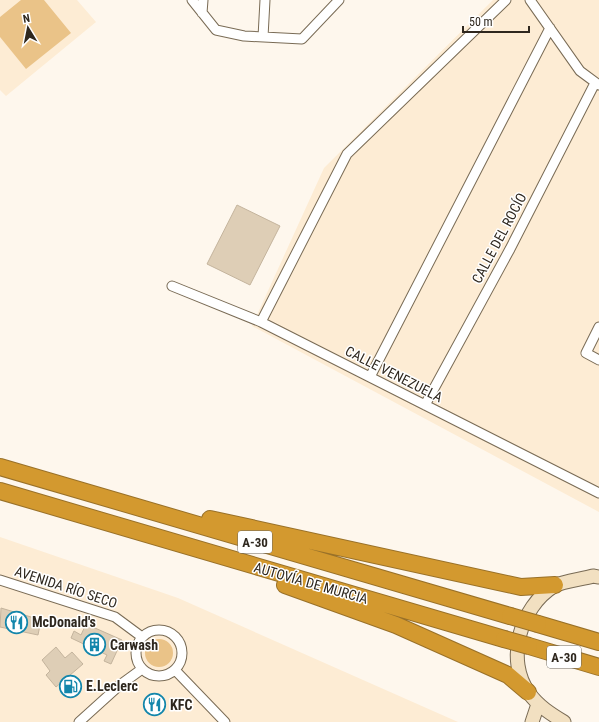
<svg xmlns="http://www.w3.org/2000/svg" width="599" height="722" font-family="'Roboto Condensed',sans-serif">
  <rect width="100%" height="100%" fill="#fef7ed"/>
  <path fill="#fdecd4" d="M 0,0 L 77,0 L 96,22 L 6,96 L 0,90 Z
    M 493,0 L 599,0 L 599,512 L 252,326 L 324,168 Z
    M 0,537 L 178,598 L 458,722 L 0,722 Z"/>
  <path fill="#eac388" d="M 21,0 L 44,0 L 71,33 L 26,69 L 0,37 L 0,17 Z
    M145 653a14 14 0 1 1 28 0a14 14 0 1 1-28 0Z"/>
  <path fill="#deceb6" stroke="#c4b49d" d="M 237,205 L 280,226 L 250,285 L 207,264 Z
    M 1,608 L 41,620 L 38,635 L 0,627 Z
    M 86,624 L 122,640 L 111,664 L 104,661 L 107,655 L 71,638 L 74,631 L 81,635 Z
    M 56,647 L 65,658 L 72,652 L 83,664 L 56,687 L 46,675 L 50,671 L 42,660 Z"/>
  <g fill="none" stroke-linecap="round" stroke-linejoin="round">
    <defs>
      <path id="street" d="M 192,0 L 216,30 L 244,36 L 302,39 L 339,0
        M 530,0 L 580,71 L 599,85
        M 202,13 L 203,0
        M 263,37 L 265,0
        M 172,286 L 261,322 L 599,493
        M 261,322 L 347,154 L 506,0
        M 599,327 L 586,353 L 599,360
        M 370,377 L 550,28
        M 425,405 L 510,249 L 595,83
        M 0,580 L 115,617 L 142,637
        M136 653a23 23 0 1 1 46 0a23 23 0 1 1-46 0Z
        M 175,670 L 225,722
        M 79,722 L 120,685 L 142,669"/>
      <path id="secondary" d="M 532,722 L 538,704
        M 564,722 C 551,714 538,706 529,693 C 505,660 520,607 554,586 C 563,581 583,579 593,576 L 599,577"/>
      <path id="highway" d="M 0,467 L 510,616
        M 0,491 L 504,639
        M 210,519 L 521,587 L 555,585
        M 285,585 L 396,625 L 508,675 L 528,692
        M 538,624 L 599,642
        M 529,646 L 599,667"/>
    </defs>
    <use href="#street" stroke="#796b55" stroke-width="11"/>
    <use href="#secondary" stroke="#796b55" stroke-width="15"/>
    <use href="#highway" stroke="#997129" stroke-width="18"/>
    <use href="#street" stroke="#fff" stroke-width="9"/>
    <use href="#secondary" stroke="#f2e0c1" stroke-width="13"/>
    <use href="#highway" stroke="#d3992f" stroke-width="16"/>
    <defs>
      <path id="highway-bridge" d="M 510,616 L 538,624
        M 504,639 L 529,646"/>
    </defs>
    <use href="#highway-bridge" stroke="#997129" stroke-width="18" stroke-linecap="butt"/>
    <use href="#highway-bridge" stroke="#d3992f" stroke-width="16"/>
  </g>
  <defs>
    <symbol id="restaurant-ring" viewBox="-11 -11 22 22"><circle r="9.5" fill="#fff" stroke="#1386ab" stroke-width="1.5"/><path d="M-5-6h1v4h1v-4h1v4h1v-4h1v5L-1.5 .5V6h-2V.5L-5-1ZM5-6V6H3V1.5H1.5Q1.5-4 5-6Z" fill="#1386ab"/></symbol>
    <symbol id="building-ring" viewBox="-11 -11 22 22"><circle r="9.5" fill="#fff" stroke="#1386ab" stroke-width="1.5"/><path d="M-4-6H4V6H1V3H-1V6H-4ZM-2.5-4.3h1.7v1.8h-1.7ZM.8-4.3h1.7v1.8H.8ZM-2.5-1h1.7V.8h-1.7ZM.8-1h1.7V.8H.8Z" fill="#1386ab"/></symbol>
    <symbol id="fuel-ring" viewBox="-11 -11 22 22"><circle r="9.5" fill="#fff" stroke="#1386ab" stroke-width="1.5"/><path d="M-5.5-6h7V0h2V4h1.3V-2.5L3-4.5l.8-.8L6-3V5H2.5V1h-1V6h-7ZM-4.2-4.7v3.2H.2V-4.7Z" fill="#1386ab"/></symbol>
  </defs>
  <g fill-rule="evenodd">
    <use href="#restaurant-ring" x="4" y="610" width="25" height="25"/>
    <use href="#building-ring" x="82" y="632" width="25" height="25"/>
    <use href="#fuel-ring" x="58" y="674" width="25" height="25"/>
    <use href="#restaurant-ring" x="142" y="692" width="25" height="25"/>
  </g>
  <g text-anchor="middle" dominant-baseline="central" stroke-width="3" stroke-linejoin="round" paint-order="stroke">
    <g fill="#fff" stroke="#6d6862" stroke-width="1">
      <rect x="238" y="531" width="34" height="22" rx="3"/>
      <rect x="547" y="646" width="34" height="22" rx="3"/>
    </g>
    <g font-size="13" font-weight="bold" fill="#2e271e">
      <text x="255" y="542">A-30</text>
      <text x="564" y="657">A-30</text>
    </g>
    <g font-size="14" fill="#2e271e" stroke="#fff">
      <text transform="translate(499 238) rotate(-62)">CALLE DEL ROCÍO</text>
      <text transform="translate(394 374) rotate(27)">CALLE VENEZUELA</text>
      <text transform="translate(311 583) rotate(16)">AUTOVÍA DE MURCIA</text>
      <text transform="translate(66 587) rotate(18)">AVENIDA RÍO SECO</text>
    </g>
    <g font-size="14" font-weight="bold" fill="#2e271e" stroke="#fff" text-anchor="start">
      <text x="32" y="622">McDonald's</text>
      <text x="110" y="645">Carwash</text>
      <text x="86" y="686">E.Leclerc</text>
      <text x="170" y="705">KFC</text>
    </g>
  </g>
  <g transform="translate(28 28) rotate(350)" stroke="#ffffff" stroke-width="3" paint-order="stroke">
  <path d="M0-3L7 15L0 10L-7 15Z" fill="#2e271e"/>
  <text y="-6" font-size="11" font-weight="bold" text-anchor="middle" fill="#2e271e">N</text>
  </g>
  <path d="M463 26v6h66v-6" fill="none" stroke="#2e271e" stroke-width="2"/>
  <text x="469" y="26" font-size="12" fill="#2e271e" stroke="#ffffff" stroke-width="3" paint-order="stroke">50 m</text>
</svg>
